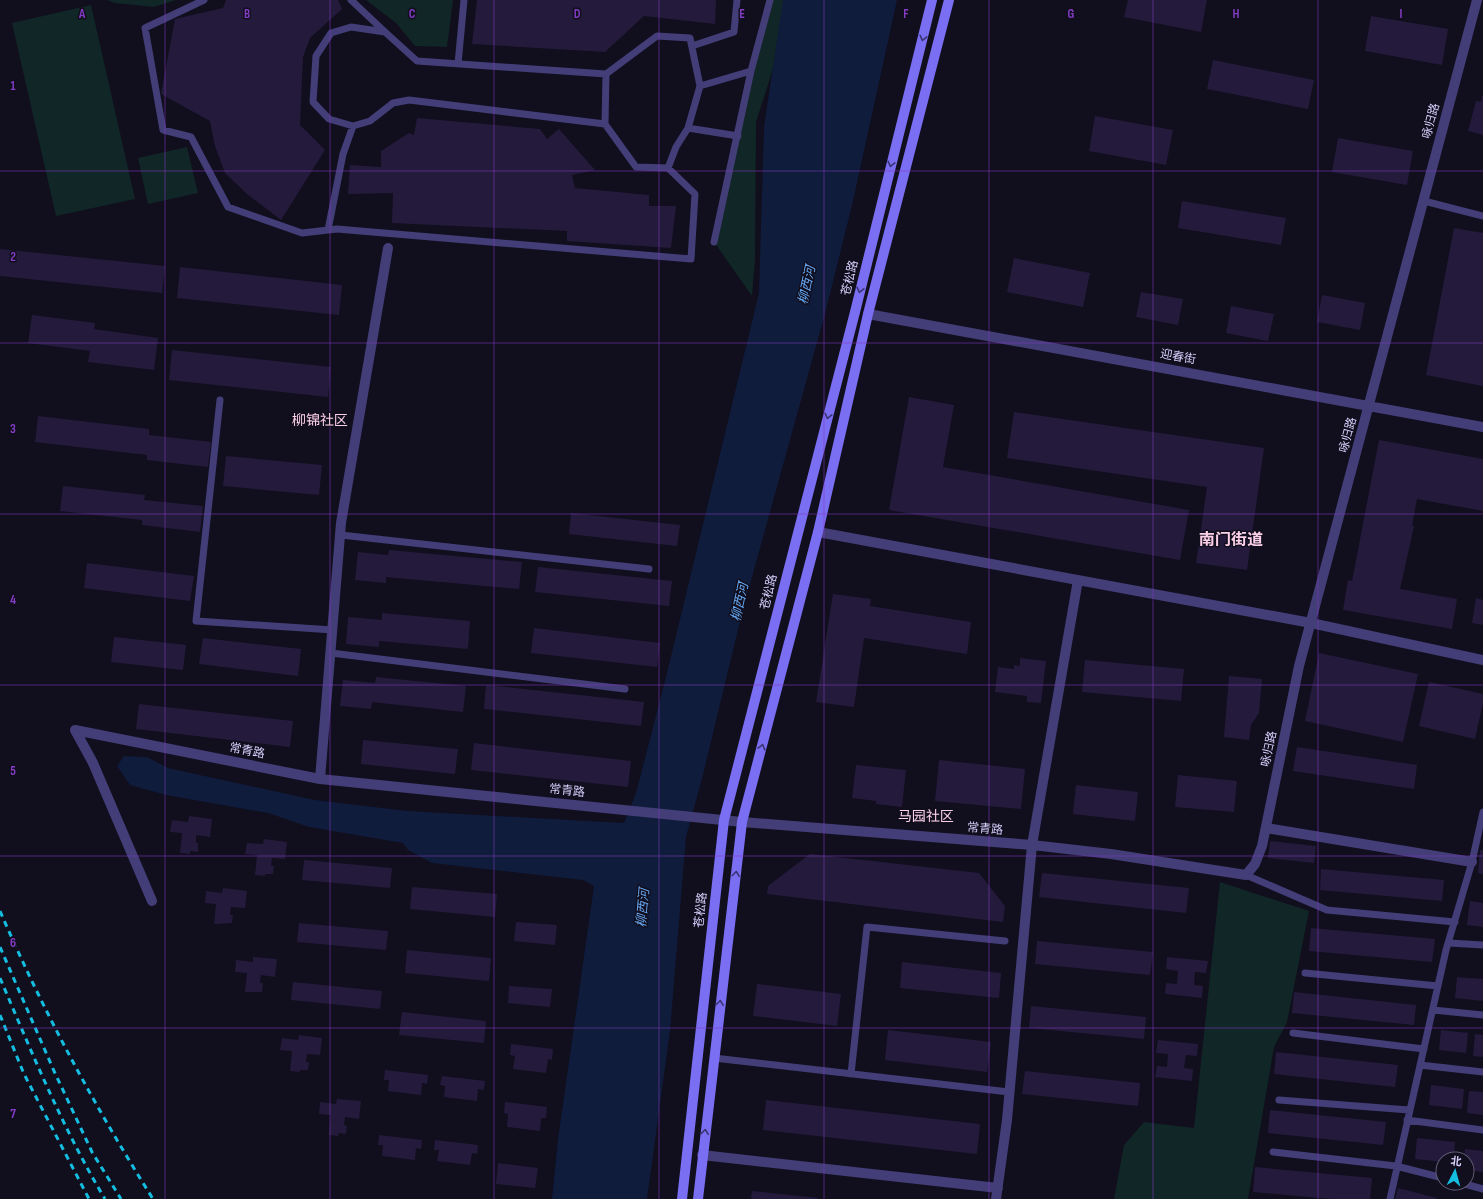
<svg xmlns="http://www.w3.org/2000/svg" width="1483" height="1199" font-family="'Sofia Sans Condensed','Noto Sans SC',sans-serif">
  <rect width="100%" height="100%" fill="#110e1d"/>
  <path fill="#112626" d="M 107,0 L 176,0 L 154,7 L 115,3 Z
    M 366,0 L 453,0 L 447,47 L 415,46 L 396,23 Z
    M 771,0 L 795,0 L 756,122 L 755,259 L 752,296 L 714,242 Z
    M 91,5 L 135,199 L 56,216 L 12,23 Z
    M 187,147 L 198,193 L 148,204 L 138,158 Z
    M 1220,882 L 1309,911 L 1287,1022 L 1274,1047 L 1248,1199 L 1114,1199 L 1124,1145 L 1144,1122 L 1194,1128 Z"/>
  <path fill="#0f1c3b" d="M 783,0 L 897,0 L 853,201 L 826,310 L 742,613 L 702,779 L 686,837 L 670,1031 L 647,1199 L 552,1199 L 558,1139 L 594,886 L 583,880 L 432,863 L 408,850 L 403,843 L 309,827 L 268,813 L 166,795 L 130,785 L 117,766 L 124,756 L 147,757 L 168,768 L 315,800 L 408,811 L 624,823 L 636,793 L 666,677 L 759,293 L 764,127 Z"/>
  <path fill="#241b3c" d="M 226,0 L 338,0 L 342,9 L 310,38 L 303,57 L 300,125 L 325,150 L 281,220 L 247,194 L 225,173 L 215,146 L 210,121 L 161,94 L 175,19 L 223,8 Z
    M 477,0 L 716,0 L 715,24 L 644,16 L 605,52 L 472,44 Z
    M 1128,0 L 1207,0 L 1201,32 L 1124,17 Z
    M 1371,16 L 1448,29 L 1442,65 L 1365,51 Z
    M 1213,60 L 1314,80 L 1308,109 L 1207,89 Z
    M 1482,96 L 1483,96 L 1483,135 L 1468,131 L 1476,101 L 1481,102 Z
    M 1095,116 L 1173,130 L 1166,165 L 1089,151 Z
    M 417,118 L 540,129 L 547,139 L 559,129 L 595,170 L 572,175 L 575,188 L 649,195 L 649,206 L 676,206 L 671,248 L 567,241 L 567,231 L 392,223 L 393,193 L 348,194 L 350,165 L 381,167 L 381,151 L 409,133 L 414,135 Z
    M 1338,138 L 1413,151 L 1407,185 L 1332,172 Z
    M 1182,201 L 1286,218 L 1281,245 L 1178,228 Z
    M 1454,228 L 1483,233 L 1483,386 L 1426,375 Z
    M 0,249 L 165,266 L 162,293 L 0,276 Z
    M 1014,258 L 1090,273 L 1083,307 L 1007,292 Z
    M 180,267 L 342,285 L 339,315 L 177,298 Z
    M 1141,292 L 1183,299 L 1178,325 L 1136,317 Z
    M 1322,295 L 1365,303 L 1360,330 L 1317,322 Z
    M 1231,306 L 1274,314 L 1268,341 L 1226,333 Z
    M 32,315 L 95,323 L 94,329 L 158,338 L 154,370 L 88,362 L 90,351 L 28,343 Z
    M 172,350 L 331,367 L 328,397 L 169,380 Z
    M 909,397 L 954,405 L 943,467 L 1189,510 L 1180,560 L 889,510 Z
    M 1014,412 L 1264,448 L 1247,570 L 1196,563 L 1207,487 L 1007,458 Z
    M 38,416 L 149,429 L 149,435 L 211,442 L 208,467 L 147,460 L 147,455 L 35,442 Z
    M 1379,440 L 1483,459 L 1483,511 L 1417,499 L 1412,526 L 1414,526 L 1400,589 L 1457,599 L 1452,629 L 1343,610 L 1348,580 L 1352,581 Z
    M 226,456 L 322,465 L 319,495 L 223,486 Z
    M 63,486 L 145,495 L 144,500 L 203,506 L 200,532 L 142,525 L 142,520 L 60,511 Z
    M 571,513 L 680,525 L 677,546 L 569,534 Z
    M 389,550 L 522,562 L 519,589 L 386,577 L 386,583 L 355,580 L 358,552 L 388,555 Z
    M 87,563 L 194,576 L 190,601 L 84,588 Z
    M 538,567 L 672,581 L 669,606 L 535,592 Z
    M 833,594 L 871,599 L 870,606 L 971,622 L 967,654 L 864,638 L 854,707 L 816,702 Z
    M 1476,598 L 1483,600 L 1483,625 L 1472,623 Z
    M 382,613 L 470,621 L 468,649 L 379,641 L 379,647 L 346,644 L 348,617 L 382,620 Z
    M 534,628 L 660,643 L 657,667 L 531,653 Z
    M 114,637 L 186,645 L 183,670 L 111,662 Z
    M 203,638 L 301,649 L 298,676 L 199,664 Z
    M 1319,653 L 1418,674 L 1403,742 L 1305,721 Z
    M 1020,658 L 1046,661 L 1041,703 L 1027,702 L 1027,696 L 995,692 L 998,667 L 1014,669 L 1014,665 L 1020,666 Z
    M 1085,660 L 1184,669 L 1181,701 L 1082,692 Z
    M 1229,676 L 1262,679 L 1259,713 L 1251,725 L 1249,740 L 1224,737 Z
    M 376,677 L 466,686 L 463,712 L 372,702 L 371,709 L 340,706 L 343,680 L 375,683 Z
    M 1429,682 L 1483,694 L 1483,703 L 1475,739 L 1419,726 Z
    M 486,685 L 644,702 L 641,726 L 484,709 Z
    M 139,704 L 293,721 L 290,747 L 136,729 Z
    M 363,740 L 458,749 L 455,774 L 361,764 Z
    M 474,743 L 631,761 L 628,787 L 471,770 Z
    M 1297,747 L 1417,765 L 1414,789 L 1293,771 Z
    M 939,760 L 1025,769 L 1021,809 L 935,801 Z
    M 856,765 L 906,770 L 902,807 L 876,804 L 876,801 L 852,798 Z
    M 1178,775 L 1237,781 L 1234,812 L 1175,807 Z
    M 1076,785 L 1138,792 L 1135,821 L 1073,814 Z
    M 189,816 L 212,819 L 210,837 L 196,835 L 196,843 L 198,843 L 198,852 L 190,851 L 190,854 L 180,853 L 182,833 L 170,832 L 172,820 L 188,822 Z
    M 264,839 L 287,842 L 285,859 L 272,858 L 271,866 L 274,866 L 273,874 L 265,874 L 265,876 L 255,875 L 257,855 L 245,854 L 247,843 L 263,844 Z
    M 1270,841 L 1316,846 L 1314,863 L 1268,858 Z
    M 1480,850 L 1483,850 L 1483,874 L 1478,873 Z
    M 810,854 L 979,873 L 1005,906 L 1003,922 L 767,894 L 768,886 Z
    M 304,860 L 392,868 L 390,888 L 302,880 Z
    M 1321,869 L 1444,880 L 1442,901 L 1320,890 Z
    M 1042,873 L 1189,888 L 1186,913 L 1039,897 Z
    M 412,887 L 497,894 L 495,917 L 410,909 Z
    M 223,888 L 247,891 L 245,908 L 231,907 L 230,915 L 233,915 L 232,923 L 214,924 L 216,904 L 205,903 L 206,891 L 222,893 Z
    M 1470,901 L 1483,903 L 1483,927 L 1467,925 Z
    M 516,922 L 557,925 L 555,945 L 514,941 Z
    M 299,923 L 388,931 L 386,950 L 297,942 Z
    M 1311,928 L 1435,939 L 1432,962 L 1309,951 Z
    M 1037,941 L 1153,952 L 1150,975 L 1035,964 Z
    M 407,950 L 491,958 L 489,981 L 405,973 Z
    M 253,957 L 277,959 L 275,977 L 261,975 L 260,983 L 263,983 L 262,992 L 245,992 L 247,973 L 235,972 L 236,960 L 253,962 Z
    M 1167,957 L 1208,961 L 1206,973 L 1195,972 L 1194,985 L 1203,986 L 1202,998 L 1165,994 L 1166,983 L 1177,984 L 1178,971 L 1166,969 Z
    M 902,962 L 1001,973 L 999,998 L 900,988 Z
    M 1457,977 L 1483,979 L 1483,1001 L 1455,998 Z
    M 293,982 L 382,991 L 380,1009 L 291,1000 Z
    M 757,984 L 841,994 L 837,1026 L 753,1016 Z
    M 509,986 L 552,989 L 550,1007 L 508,1003 Z
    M 1294,992 L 1416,1005 L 1414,1025 L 1292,1013 Z
    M 1031,1006 L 1146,1017 L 1144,1039 L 1029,1028 Z
    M 402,1012 L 486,1021 L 484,1043 L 399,1035 Z
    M 888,1030 L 991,1042 L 987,1072 L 885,1060 Z
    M 1441,1030 L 1468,1033 L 1466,1053 L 1439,1050 Z
    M 1475,1034 L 1483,1035 L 1483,1057 L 1473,1056 Z
    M 299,1035 L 322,1038 L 320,1055 L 307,1054 L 306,1062 L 309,1062 L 308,1070 L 300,1070 L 300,1072 L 290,1071 L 292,1051 L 280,1050 L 282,1038 L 298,1040 Z
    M 1158,1040 L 1198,1044 L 1197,1056 L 1186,1055 L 1184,1068 L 1193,1069 L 1192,1081 L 1155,1077 L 1157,1066 L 1167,1067 L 1168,1054 L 1156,1053 Z
    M 511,1044 L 553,1049 L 552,1060 L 548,1059 L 546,1073 L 513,1069 L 515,1056 L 510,1055 Z
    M 1276,1052 L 1398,1065 L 1395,1087 L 1274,1074 Z
    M 385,1070 L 428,1075 L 427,1084 L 422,1083 L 421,1095 L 388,1091 L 389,1080 L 384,1080 Z
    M 1025,1071 L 1140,1083 L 1138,1106 L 1022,1094 Z
    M 442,1076 L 485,1081 L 484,1090 L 478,1089 L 477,1101 L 444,1097 L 445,1086 L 440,1085 Z
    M 1431,1085 L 1464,1089 L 1462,1109 L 1429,1105 Z
    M 1469,1091 L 1483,1092 L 1483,1115 L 1467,1113 Z
    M 337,1099 L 361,1101 L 359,1119 L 345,1117 L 344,1125 L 347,1126 L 346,1134 L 339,1133 L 338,1136 L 329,1135 L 331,1115 L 319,1114 L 320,1102 L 336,1104 Z
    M 766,1100 L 980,1124 L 977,1154 L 763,1130 Z
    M 505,1102 L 547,1107 L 546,1118 L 541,1118 L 540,1131 L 507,1127 L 508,1114 L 504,1113 Z
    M 1270,1110 L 1386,1122 L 1383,1145 L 1268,1133 Z
    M 379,1135 L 422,1140 L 421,1149 L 416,1148 L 415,1160 L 382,1156 L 383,1145 L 378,1145 Z
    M 1417,1138 L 1455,1142 L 1454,1159 L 1443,1159 L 1443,1162 L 1415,1159 Z
    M 435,1140 L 478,1145 L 477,1154 L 472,1153 L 470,1165 L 437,1161 L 439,1150 L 434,1150 Z
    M 1465,1149 L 1483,1151 L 1483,1172 L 1467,1170 L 1467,1159 L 1464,1159 Z
    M 498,1163 L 538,1168 L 535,1188 L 496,1184 Z
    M 1255,1167 L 1372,1178 L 1370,1199 L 1330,1199 L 1253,1192 Z
    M 1398,1188 L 1437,1198 L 1437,1199 L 1395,1199 Z
    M 752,1191 L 818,1198 L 818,1199 L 751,1199 Z"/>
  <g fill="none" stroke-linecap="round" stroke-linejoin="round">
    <path stroke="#433d78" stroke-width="7" d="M 204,0 L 145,28 L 163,130 L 191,137 L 228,207 L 302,233 L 337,229 L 691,259 L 695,194 L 668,168
      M 351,0 L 385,32
      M 692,46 L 734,32 L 737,0
      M 458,64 L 464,0
      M 605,124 L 606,74
      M 688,128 L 700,86
      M 738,136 L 688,128 L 676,147 L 668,168 L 636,167 L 605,124 L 409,100 L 393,103 L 370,121 L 353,126 L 329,119 L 313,102 L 316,56 L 331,33 L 351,27 L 385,32 L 417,61 L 606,74 L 657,36 L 690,38 L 700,86 L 751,71
      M 1424,201 L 1483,216
      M 328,230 L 343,154 L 353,126
      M 714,242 L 751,71 L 770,0
      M 220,400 L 196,621 L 333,630
      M 341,535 L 649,569
      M 331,653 L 625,689
      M 1246,875 L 1327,910 L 1455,922
      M 1449,943 L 1483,945
      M 1305,973 L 1438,986
      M 1433,1010 L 1483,1015
      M 1293,1033 L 1424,1049
      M 714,1058 L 1009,1092
      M 1420,1065 L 1483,1072
      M 851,1074 L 867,927 L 1005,941
      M 1279,1100 L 1409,1110
      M 1407,1120 L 1483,1130
      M 1273,1152 L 1396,1166 L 1443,1178
      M 1461,1183 L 1483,1189
      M 1390,1199 L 1446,950 L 1472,862 L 1483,812"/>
    <path stroke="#433d78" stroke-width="10" d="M 868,314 L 1483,427
      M 818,532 L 1311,623 L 1483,660
      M 320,779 L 341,523 L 388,248
      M 1266,828 L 1472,862
      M 152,901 L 93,763 L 75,730 L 320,779 L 742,822 L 1032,845 L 1111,854 L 1246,875 L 1255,864 L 1262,846 L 1299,666 L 1477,0
      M 702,1155 L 998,1188
      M 996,1199 L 1007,1120 L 1032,845 L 1078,580"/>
    <path stroke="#7a6ef2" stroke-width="10" d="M 682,1199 L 724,820 L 855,312 L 932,0
      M 698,1199 L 742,822 L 818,532 L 868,314 L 949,0"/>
    <path stroke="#14bee1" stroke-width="3" stroke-dasharray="6 5" stroke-linecap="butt" d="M 0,911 C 44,1013 94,1105 153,1199
      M 0,947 L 54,1071 L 92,1152 L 121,1199
      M 0,978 C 32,1053 63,1129 105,1199
      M 0,1015 L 24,1074 L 89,1199"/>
  </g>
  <defs><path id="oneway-chevron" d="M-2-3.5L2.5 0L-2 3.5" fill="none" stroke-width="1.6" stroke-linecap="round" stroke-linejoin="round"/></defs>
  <g stroke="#3b3472">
    <use href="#oneway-chevron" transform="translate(923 38) rotate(104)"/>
    <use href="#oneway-chevron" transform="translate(891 164) rotate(104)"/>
    <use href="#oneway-chevron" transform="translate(860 290) rotate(104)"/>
    <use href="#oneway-chevron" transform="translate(828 416) rotate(104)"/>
    <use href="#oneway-chevron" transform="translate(762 747) rotate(-75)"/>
    <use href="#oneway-chevron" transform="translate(736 874) rotate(-83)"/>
    <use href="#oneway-chevron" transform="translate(720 1003) rotate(-83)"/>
    <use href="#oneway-chevron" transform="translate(705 1132) rotate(-83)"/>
  </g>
  <path fill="none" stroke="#843cc5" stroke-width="1" stroke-opacity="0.55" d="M 165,0 L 165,1199M 330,0 L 330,1199M 494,0 L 494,1199M 659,0 L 659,1199M 824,0 L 824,1199M 989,0 L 989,1199M 1153,0 L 1153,1199M 1318,0 L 1318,1199M 0,171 L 1483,171M 0,343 L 1483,343M 0,514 L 1483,514M 0,685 L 1483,685M 0,856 L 1483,856M 0,1028 L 1483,1028"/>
  <g text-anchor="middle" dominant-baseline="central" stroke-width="3" stroke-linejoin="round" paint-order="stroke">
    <g font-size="12" fill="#d6cefb" stroke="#110e1d">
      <text transform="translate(1431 121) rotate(-75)">咏归路</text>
      <text transform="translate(850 278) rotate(-76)">苍松路</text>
      <text transform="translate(1178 357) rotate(10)">迎春街</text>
      <text transform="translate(1348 435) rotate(-75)">咏归路</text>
      <text transform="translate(769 592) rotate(-76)">苍松路</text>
      <text transform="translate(1269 749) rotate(-78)">咏归路</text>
      <text transform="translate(247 751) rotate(11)">常青路</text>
      <text transform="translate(567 791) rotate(6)">常青路</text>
      <text transform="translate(985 829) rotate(5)">常青路</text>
      <text transform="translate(701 910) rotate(-84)">苍松路</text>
    </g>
    <g font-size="13" font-style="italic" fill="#65a7f1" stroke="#110e1d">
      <text transform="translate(807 285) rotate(-78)">柳西河</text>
      <text transform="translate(740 602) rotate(-78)">柳西河</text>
      <text transform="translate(643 908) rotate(-85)">柳西河</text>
    </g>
    <g font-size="14" fill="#fbd0e8" stroke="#110e1d">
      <text x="320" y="420">柳锦社区</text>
      <text x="926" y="816">马园社区</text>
    </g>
    <g font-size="16" font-weight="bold" fill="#fbd0e8" stroke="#110e1d">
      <text x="1231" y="540">南门街道</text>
    </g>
  </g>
  <g font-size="13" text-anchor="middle" font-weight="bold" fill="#843cc5" stroke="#110e1d" stroke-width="3" stroke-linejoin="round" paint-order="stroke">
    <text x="82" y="18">A</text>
    <text x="247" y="18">B</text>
    <text x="412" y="18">C</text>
    <text x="577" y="18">D</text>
    <text x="742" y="18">E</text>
    <text x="906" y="18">F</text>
    <text x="1071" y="18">G</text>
    <text x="1236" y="18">H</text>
    <text x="1401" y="18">I</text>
    <text x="13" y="90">1</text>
    <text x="13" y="261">2</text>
    <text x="13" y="433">3</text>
    <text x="13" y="604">4</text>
    <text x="13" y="775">5</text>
    <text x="13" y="947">6</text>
    <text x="13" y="1118">7</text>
  </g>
  <g transform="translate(1455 1171) rotate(6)"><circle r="19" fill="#110e1d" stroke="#605b76"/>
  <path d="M0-3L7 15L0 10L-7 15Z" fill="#14bee1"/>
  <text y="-6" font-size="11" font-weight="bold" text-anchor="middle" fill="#d6cefb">北</text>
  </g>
</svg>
